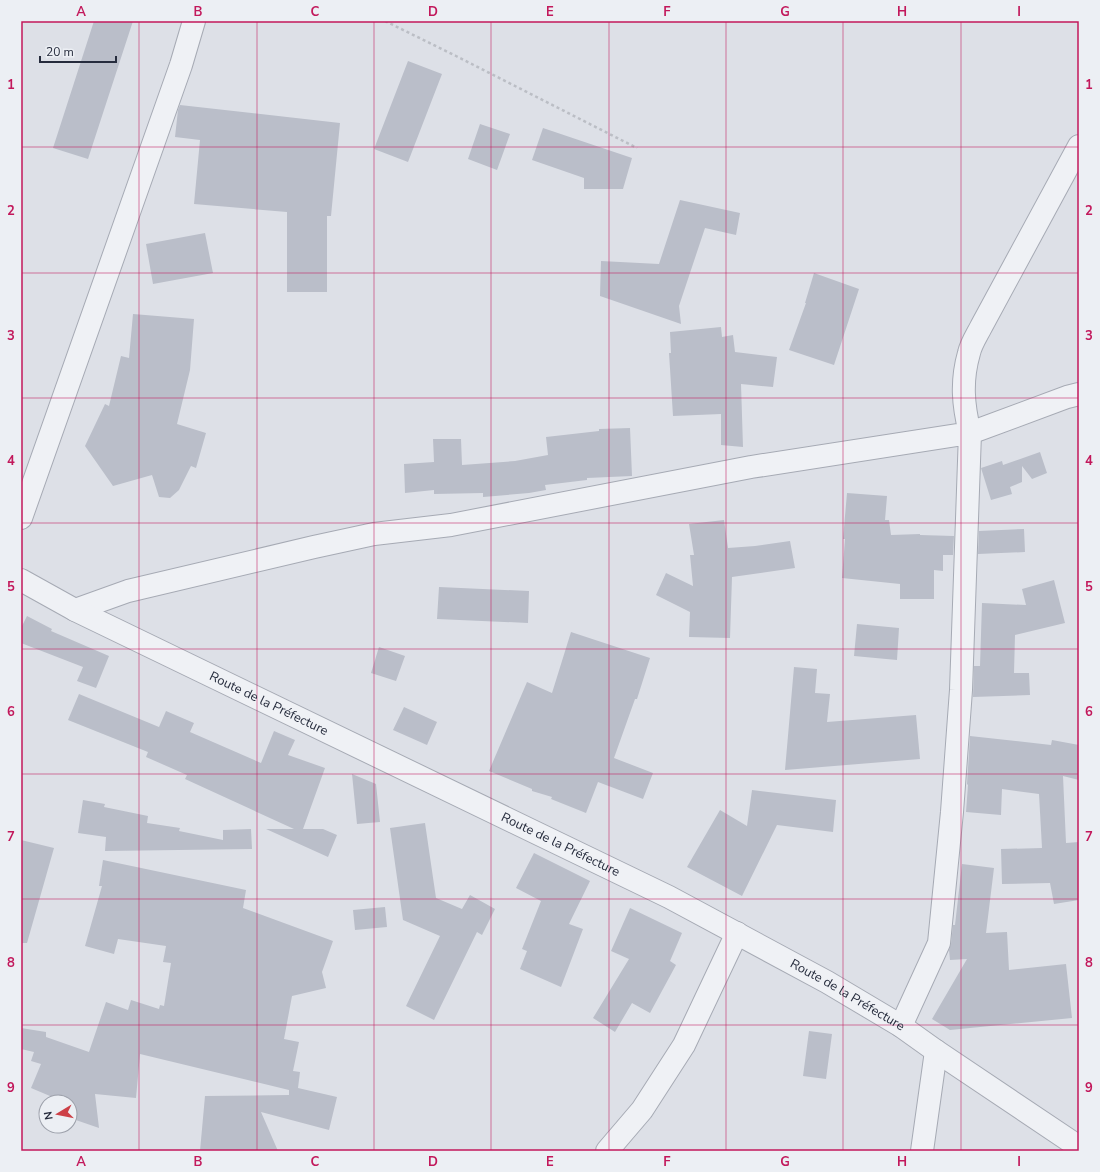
<svg xmlns="http://www.w3.org/2000/svg" width="1100" height="1172" font-family="'Nunito Sans',sans-serif">
  <rect width="100%" height="100%" fill="#dde0e7"/>
  <path fill="#babec9" d="M 94,21 L 133,21 L 88,159 L 53,148 Z
    M 408,61 L 442,74 L 408,162 L 374,149 Z
    M 180,105 L 340,123 L 331,216 L 327,216 L 327,292 L 287,292 L 287,212 L 194,204 L 200,140 L 175,137 L 178,110 Z
    M 480,124 L 510,134 L 497,170 L 468,159 Z
    M 543,128 L 632,158 L 623,189 L 584,189 L 584,178 L 532,160 Z
    M 680,200 L 740,213 L 736,235 L 705,228 L 679,306 L 681,324 L 600,296 L 601,261 L 659,264 Z
    M 205,233 L 213,273 L 153,284 L 146,244 Z
    M 814,273 L 859,289 L 834,365 L 789,350 L 806,303 L 805,303 Z
    M 133,314 L 194,319 L 190,370 L 177,424 L 206,433 L 196,468 L 191,466 L 179,490 L 170,498 L 159,497 L 152,475 L 113,486 L 85,446 L 105,404 L 109,406 L 121,356 L 129,358 Z
    M 721,327 L 722,337 L 733,335 L 735,352 L 777,357 L 773,387 L 741,384 L 743,447 L 721,445 L 721,414 L 673,416 L 669,353 L 671,353 L 670,332 Z
    M 630,428 L 632,476 L 587,478 L 587,480 L 545,485 L 546,490 L 529,493 L 483,497 L 483,493 L 434,494 L 434,490 L 405,493 L 404,464 L 434,462 L 433,439 L 461,439 L 462,465 L 515,461 L 548,455 L 546,437 L 599,431 L 599,429 Z
    M 1040,452 L 1047,473 L 1032,479 L 1022,466 L 1022,482 L 1010,487 L 1012,494 L 991,500 L 981,468 L 1002,461 L 1003,465 Z
    M 847,493 L 887,496 L 885,520 L 889,520 L 891,535 L 920,534 L 920,535 L 954,536 L 953,555 L 943,555 L 943,571 L 934,570 L 934,599 L 900,599 L 900,584 L 842,578 L 845,539 L 843,539 Z
    M 724,520 L 728,548 L 755,546 L 790,541 L 795,568 L 732,577 L 730,638 L 689,637 L 690,612 L 656,595 L 666,573 L 693,586 L 690,555 L 694,555 L 689,524 Z
    M 1024,529 L 1025,552 L 978,554 L 979,531 Z
    M 1054,580 L 1065,623 L 1015,635 L 1014,673 L 1029,673 L 1030,695 L 973,697 L 974,666 L 980,666 L 982,603 L 1026,605 L 1022,589 Z
    M 439,587 L 529,591 L 528,623 L 437,619 Z
    M 27,616 L 52,629 L 51,631 L 109,656 L 96,688 L 77,681 L 83,667 L 21,643 L 21,628 Z
    M 857,624 L 899,628 L 897,660 L 854,656 Z
    M 571,632 L 650,658 L 637,699 L 635,699 L 614,758 L 653,773 L 643,799 L 598,782 L 586,813 L 551,799 L 552,797 L 532,791 L 532,789 L 489,771 L 527,682 L 552,693 Z
    M 379,647 L 405,656 L 396,681 L 371,673 Z
    M 794,667 L 817,669 L 815,693 L 830,694 L 827,722 L 916,715 L 920,759 L 785,770 Z
    M 79,694 L 159,727 L 166,711 L 194,723 L 190,732 L 261,763 L 274,731 L 295,740 L 288,755 L 325,768 L 303,829 L 323,829 L 337,835 L 328,857 L 266,829 L 294,829 L 185,779 L 187,775 L 146,757 L 148,752 L 68,720 Z
    M 404,707 L 437,722 L 427,745 L 393,730 Z
    M 970,736 L 1051,745 L 1052,740 L 1079,745 L 1079,780 L 1063,776 L 1066,843 L 1079,842 L 1079,900 L 1054,904 L 1050,883 L 1002,884 L 1001,849 L 1042,848 L 1039,794 L 1002,789 L 1001,815 L 966,812 L 968,785 L 967,784 Z
    M 352,774 L 376,784 L 380,822 L 357,824 Z
    M 752,790 L 836,800 L 833,832 L 777,825 L 742,896 L 687,867 L 720,810 L 747,826 Z
    M 83,800 L 105,804 L 104,807 L 148,816 L 147,823 L 180,828 L 179,831 L 223,840 L 223,830 L 251,829 L 252,849 L 105,851 L 106,837 L 78,833 Z
    M 425,823 L 436,898 L 462,909 L 470,895 L 495,909 L 482,935 L 477,932 L 434,1020 L 406,1006 L 440,936 L 403,920 L 390,828 Z
    M 21,840 L 54,848 L 27,943 L 21,943 Z
    M 534,853 L 590,881 L 569,924 L 583,929 L 561,987 L 520,969 L 527,951 L 522,949 L 541,901 L 516,888 Z
    M 103,860 L 246,890 L 243,908 L 333,941 L 322,972 L 326,988 L 292,996 L 284,1039 L 299,1042 L 293,1071 L 300,1072 L 298,1088 L 337,1097 L 329,1130 L 261,1112 L 278,1151 L 200,1151 L 205,1096 L 289,1095 L 289,1090 L 140,1054 L 136,1098 L 95,1094 L 99,1128 L 70,1118 L 70,1102 L 48,1102 L 50,1096 L 31,1088 L 41,1064 L 31,1061 L 34,1052 L 21,1049 L 21,1028 L 46,1032 L 46,1037 L 89,1052 L 106,1002 L 128,1010 L 131,1000 L 159,1009 L 160,1005 L 164,1006 L 171,963 L 163,962 L 166,946 L 118,939 L 114,954 L 85,946 L 102,886 L 99,886 Z
    M 962,864 L 994,868 L 986,933 L 1007,932 L 1009,970 L 1066,964 L 1072,1018 L 950,1030 L 932,1019 L 967,959 L 950,960 L 949,950 L 951,944 L 953,925 L 955,925 Z
    M 385,907 L 387,927 L 355,930 L 353,910 Z
    M 630,908 L 682,933 L 670,961 L 676,965 L 650,1013 L 632,1003 L 615,1032 L 593,1018 L 629,959 L 611,951 Z
    M 809,1031 L 832,1034 L 826,1079 L 803,1076 Z"/>
  <g fill="none" stroke-linecap="round" stroke-linejoin="round">
    <defs>
      <path id="minor" d="M 21,518 L 181,65 L 194,21
        M 75,610 L 128,591 L 314,547 L 374,534 L 451,525 L 751,467 L 970,433 L 1067,397 L 1079,394
        M 901,1026 L 939,943 L 952,812 L 961,690 L 970,433 C 963,405 961,381 969,353 C 971,344 977,335 981,327 L 1079,146
        M 607,1151 L 642,1110 L 684,1045 L 737,933
        M 922,1151 L 936,1051"/>
      <g id="tertiary">
        <path id="s1" d="M 21,580 L 75,610 L 669,897 L 827,982 L 901,1026 L 936,1051 L 1079,1147"/>
      </g>
    </defs>
    <use href="#minor" stroke="#a6aab4" stroke-width="24"/>
    <use href="#tertiary" stroke="#a6aab4" stroke-width="24"/>
    <path stroke="#bbbec5" stroke-width="2.5" stroke-dasharray="3 3" stroke-linecap="butt" d="M 385,21 L 456,56 L 637,148"/>
    <use href="#minor" stroke="#eff1f5" stroke-width="22"/>
    <use href="#tertiary" stroke="#eff1f5" stroke-width="22"/>
  </g>
  <path fill="none" stroke="#c2185b" stroke-width="1" stroke-opacity="0.55" d="M 139,21 L 139,1151M 257,21 L 257,1151M 374,21 L 374,1151M 491,21 L 491,1151M 609,21 L 609,1151M 726,21 L 726,1151M 843,21 L 843,1151M 961,21 L 961,1151M 21,147 L 1079,147M 21,273 L 1079,273M 21,398 L 1079,398M 21,523 L 1079,523M 21,649 L 1079,649M 21,774 L 1079,774M 21,899 L 1079,899M 21,1025 L 1079,1025"/>
  <g text-anchor="middle" dominant-baseline="central" stroke-width="3" stroke-linejoin="round" paint-order="stroke">
    <g font-size="13" fill="#262c3d" stroke="#eceff4">
      <text stroke="none"><textPath href="#s1" startOffset="277">Route de la Préfecture</textPath></text>
      <text stroke="none"><textPath href="#s1" startOffset="601">Route de la Préfecture</textPath></text>
      <text stroke="none"><textPath href="#s1" startOffset="925">Route de la Préfecture</textPath></text>
    </g>
  </g>
  <rect width="1100" height="1172" fill="none" stroke="#eceff4" stroke-width="44"/>
  <g transform="translate(58 1114) rotate(260)"><circle r="19" fill="#eceff4" stroke="#9da1ab"/>
  <path d="M0-3L7 15L0 10L-7 15Z" fill="#cd4047"/>
  <text y="-6" font-size="11" font-weight="bold" text-anchor="middle" fill="#262c3d">N</text>
  </g>
  <path d="M40 56v6h76v-6" fill="none" stroke="#262c3d" stroke-width="2"/>
  <text x="46" y="56" font-size="12" fill="#262c3d" stroke="#eceff4" stroke-width="3" paint-order="stroke">20 m</text>
  <rect x="22" y="22" width="1056" height="1128" fill="none" stroke="#c2185b" stroke-width="1.5"/>
  <g font-size="13" text-anchor="middle" font-weight="bold" fill="#c2185b">
    <text x="81" y="16">A</text>
    <text x="198" y="16">B</text>
    <text x="315" y="16">C</text>
    <text x="433" y="16">D</text>
    <text x="550" y="16">E</text>
    <text x="667" y="16">F</text>
    <text x="785" y="16">G</text>
    <text x="902" y="16">H</text>
    <text x="1019" y="16">I</text>
    <text x="11" y="89">1</text>
    <text x="1089" y="89">1</text>
    <text x="11" y="215">2</text>
    <text x="1089" y="215">2</text>
    <text x="11" y="340">3</text>
    <text x="1089" y="340">3</text>
    <text x="11" y="465">4</text>
    <text x="1089" y="465">4</text>
    <text x="11" y="591">5</text>
    <text x="1089" y="591">5</text>
    <text x="11" y="716">6</text>
    <text x="1089" y="716">6</text>
    <text x="11" y="841">7</text>
    <text x="1089" y="841">7</text>
    <text x="11" y="967">8</text>
    <text x="1089" y="967">8</text>
    <text x="11" y="1092">9</text>
    <text x="1089" y="1092">9</text>
    <text x="81" y="1166">A</text>
    <text x="198" y="1166">B</text>
    <text x="315" y="1166">C</text>
    <text x="433" y="1166">D</text>
    <text x="550" y="1166">E</text>
    <text x="667" y="1166">F</text>
    <text x="785" y="1166">G</text>
    <text x="902" y="1166">H</text>
    <text x="1019" y="1166">I</text>
  </g>
</svg>
